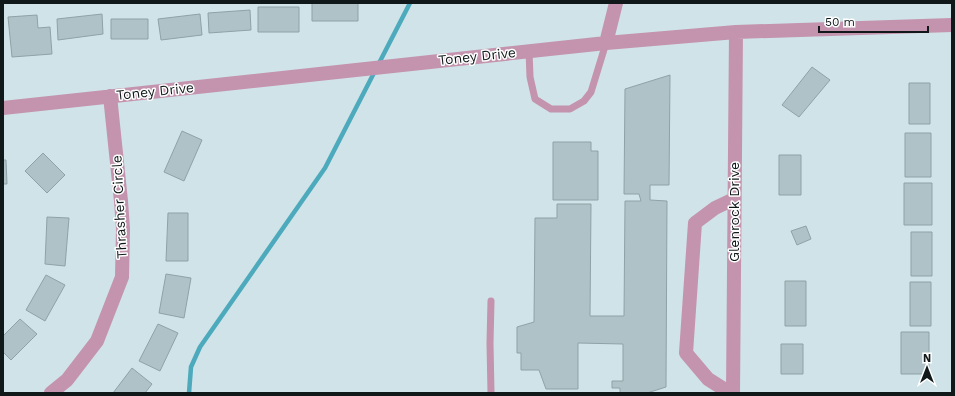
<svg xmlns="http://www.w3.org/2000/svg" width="955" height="396" font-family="'Work Sans',sans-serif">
  <rect width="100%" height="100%" fill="#cfe3e8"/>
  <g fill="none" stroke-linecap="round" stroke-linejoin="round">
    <path stroke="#4caabc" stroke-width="4.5" d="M 189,393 L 191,367 L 200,347 L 325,168 L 410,3"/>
  </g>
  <path fill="#aec2c7" stroke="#8fa2a7" d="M 312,3 L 358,3 L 358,21 L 312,21 Z
    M 258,7 L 299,7 L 299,32 L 258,32 Z
    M 250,10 L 251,30 L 209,33 L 208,13 Z
    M 102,14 L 103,34 L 58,40 L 57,19 Z
    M 200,14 L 202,35 L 161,40 L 158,19 Z
    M 37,15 L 38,28 L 50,27 L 52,54 L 12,57 L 8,17 Z
    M 111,19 L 148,19 L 148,39 L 111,39 Z
    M 812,67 L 830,80 L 799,117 L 782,105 Z
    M 670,75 L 669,185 L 650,185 L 650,200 L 667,201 L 666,387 L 647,393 L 620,393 L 620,388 L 612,388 L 612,381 L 623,381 L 623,344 L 578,343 L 578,389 L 546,389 L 539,370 L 521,370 L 521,353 L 517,353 L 517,327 L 534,322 L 535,218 L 557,218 L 557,204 L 591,204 L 590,316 L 624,316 L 625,201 L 641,201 L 639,194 L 624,194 L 625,89 Z
    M 909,83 L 930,83 L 930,124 L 909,124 Z
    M 182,131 L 202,140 L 184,181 L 164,172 Z
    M 905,133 L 931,133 L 931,177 L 905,177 Z
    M 553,142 L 591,142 L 591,151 L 598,151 L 598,200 L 553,200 Z
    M 43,153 L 65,175 L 47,193 L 25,171 Z
    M 779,155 L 801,155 L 801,195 L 779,195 Z
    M 3,160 L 6,160 L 7,184 L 3,184 Z
    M 904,183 L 932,183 L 932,225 L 904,225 Z
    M 168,213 L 188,213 L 188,261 L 166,261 Z
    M 47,217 L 69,218 L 65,266 L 45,264 Z
    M 806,226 L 811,239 L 797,245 L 791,231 Z
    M 911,232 L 932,232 L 932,276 L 911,276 Z
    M 166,274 L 191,278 L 184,318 L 159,313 Z
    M 46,275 L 65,285 L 45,321 L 26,310 Z
    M 785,281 L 806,281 L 806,326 L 785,326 Z
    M 910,282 L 931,282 L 931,326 L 910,326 Z
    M 20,319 L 37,334 L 11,360 L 3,352 L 3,336 Z
    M 158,324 L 178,333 L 160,371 L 139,361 Z
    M 901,332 L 929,332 L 929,374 L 901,374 Z
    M 781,344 L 803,344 L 803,374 L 781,374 Z
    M 132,368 L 152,384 L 145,393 L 113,393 Z"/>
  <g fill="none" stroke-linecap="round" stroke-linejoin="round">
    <path stroke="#c493ad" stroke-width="7" d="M 529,51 L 530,77 L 535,99 L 551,109 L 570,109 L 584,101 L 591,92 L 606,43
      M 491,393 L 490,343 L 491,301"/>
    <path stroke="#c493ad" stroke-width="14" d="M 606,43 L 616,3
      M 3,108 L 606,43 L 736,32 L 952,25
      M 51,393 L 67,380 L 97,341 L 122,277 L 123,229 L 121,201 L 110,96
      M 730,393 L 708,379 L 686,353 L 695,223 L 715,208 L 734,199
      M 733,393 L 736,32"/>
  </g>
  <g text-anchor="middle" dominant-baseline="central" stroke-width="3" stroke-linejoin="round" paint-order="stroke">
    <g font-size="14" fill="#101819" stroke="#fff">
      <text transform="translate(477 56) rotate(-6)">Toney Drive</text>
      <text transform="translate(155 91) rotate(-6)">Toney Drive</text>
      <text transform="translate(119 207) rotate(-93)">Thrasher Circle</text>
      <text transform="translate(734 212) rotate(-90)">Glenrock Drive</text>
    </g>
  </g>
  <rect width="955" height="396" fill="none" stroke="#101819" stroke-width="8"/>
  <g transform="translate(927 368)" stroke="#ffffff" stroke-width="3" paint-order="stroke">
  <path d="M0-3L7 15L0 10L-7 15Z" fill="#101819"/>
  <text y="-6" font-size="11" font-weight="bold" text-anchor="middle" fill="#101819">N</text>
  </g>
  <path d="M819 26v6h109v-6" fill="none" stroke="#101819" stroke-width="2"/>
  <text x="825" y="26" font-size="12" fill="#101819" stroke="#ffffff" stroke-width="3" paint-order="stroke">50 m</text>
</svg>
